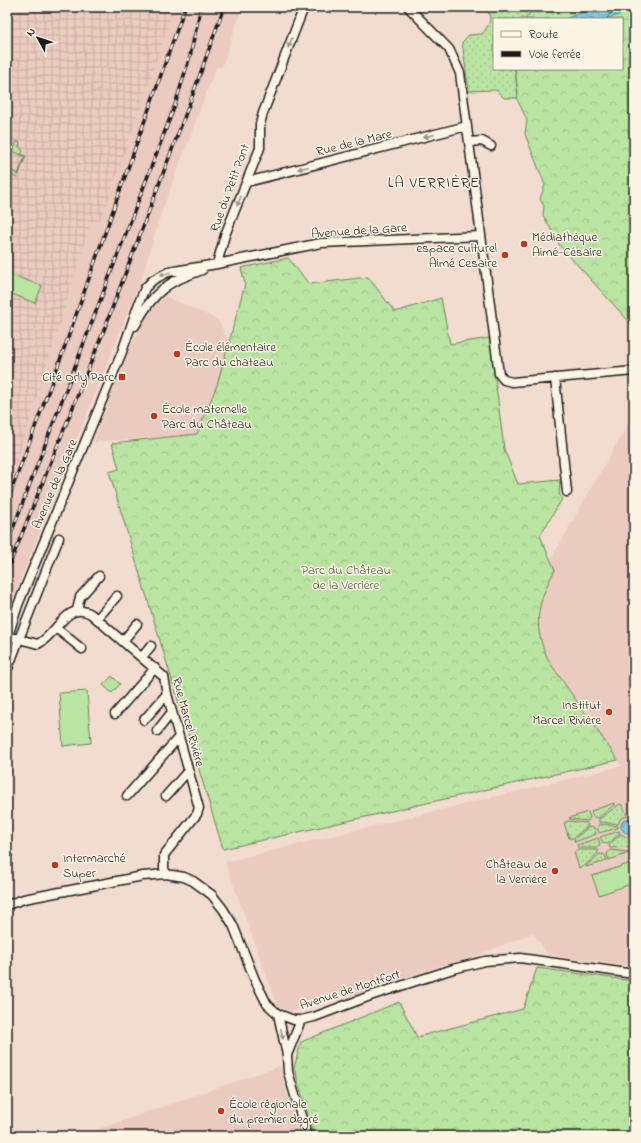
<svg xmlns="http://www.w3.org/2000/svg" width="641" height="1143" font-family="'Indie Flower',sans-serif">
  <defs>
    <pattern id="industrial-grid" width="8" height="8" patternUnits="userSpaceOnUse"><rect width="8" height="8" fill="#ebcabf"/><path d="M0 4h8M4 0v8" fill="none" stroke="#c9ada4"/></pattern>
    <pattern id="grass-dots" width="8" height="8" patternUnits="userSpaceOnUse"><rect width="8" height="8" fill="#bae4a1"/><path d="M2 2h.1M6 6h.1" fill="none" stroke="#9fc38a" stroke-width="1.8" stroke-linecap="round"/></pattern>
    <pattern id="forest-crowns" width="20" height="18" patternUnits="userSpaceOnUse"><rect width="20" height="18" fill="#bae4a1"/><path d="M2 6a3 3 0 1 1 6 0M12 15a3 3 0 1 1 6 0" fill="none" stroke="#9fc38a"/></pattern>
    <pattern id="water-waves" width="16" height="10" patternUnits="userSpaceOnUse"><rect width="16" height="10" fill="#7fcbdf"/><path d="M0 5q4-4 8 0t8 0" fill="none" stroke="#6daebf"/></pattern>
  </defs>
  <rect width="100%" height="100%" fill="#f2dccf"/>
  <filter id="ink" filterUnits="userSpaceOnUse"><feTurbulence type="fractalNoise" baseFrequency=".025" numOctaves="2"/><feDisplacementMap in="SourceGraphic" scale="8" xChannelSelector="R" yChannelSelector="G"/><feConvolveMatrix kernelMatrix="1 2 1 2 8 2 1 2 1" color-interpolation-filters="sRGB"/></filter>
  <g filter="url(#ink)">
    <path fill="#ebcabf" d="M 175,7 L 242,7 L 222,67 L 216,67 L 159,219 L 143,274 L 7,613 L 7,485 L 20,452 L 91,223 L 102,217 Z
      M 165,296 L 218,320 L 229,342 L 217,385 L 197,434 L 93,442 L 122,366 L 145,317 Z
      M 634,413 L 634,966 L 548,955 L 533,933 L 468,959 L 439,966 L 347,997 L 344,993 L 292,1011 L 278,1007 L 225,862 L 622,766 L 550,663 L 543,650 L 537,625 L 541,599 L 545,588 L 554,570 L 550,561 Z
      M 280,1066 L 299,1136 L 79,1136 Z"/>
    <path fill="url(#industrial-grid)" d="M 7,7 L 169,7 L 173,13 L 102,218 L 91,223 L 20,452 L 7,485 Z"/>
    <path fill="url(#grass-dots)" stroke="#6b805e" d="M 486,7 L 539,7 L 530,19 L 494,19 L 494,69 L 515,69 L 518,98 L 504,98 L 496,90 L 469,91 L 462,42 L 469,35 L 482,34 C 490,24 493,19 486,7 Z
      M 17,141 L 20,143 L 19,146 L 23,151 L 21,154 L 26,156 L 17,178 L 7,174 L 7,169 L 18,174 L 25,157 L 13,151 Z
      M 614,803 L 614,805 L 598,818 L 593,817 L 591,811 Z
      M 620,804 L 622,805 L 627,816 L 621,818 L 618,824 L 599,822 L 599,819 Z
      M 588,812 L 590,817 L 588,821 L 570,819 L 569,818 Z
      M 568,821 L 587,823 L 588,826 L 573,838 L 569,838 L 564,823 Z
      M 599,824 L 618,826 L 618,828 L 599,833 L 597,828 Z
      M 589,827 L 594,828 L 596,834 L 575,842 L 574,839 Z
      M 619,831 L 620,833 L 608,844 L 603,843 L 600,837 Z
      M 621,834 L 626,837 L 633,836 L 634,847 L 610,848 L 609,845 Z
      M 598,838 L 600,844 L 597,848 L 578,848 L 577,845 Z
      M 578,850 L 598,850 L 598,853 L 584,866 L 579,868 L 574,852 Z
      M 610,850 L 629,852 L 629,853 L 609,860 L 607,854 Z
      M 600,854 L 605,855 L 607,861 L 586,867 L 586,866 Z"/>
    <path fill="url(#forest-crowns)" stroke="#6b805e" d="M 535,7 L 634,7 L 634,327 L 560,246 L 543,215 L 544,206 L 540,199 L 545,185 L 525,134 L 527,120 L 517,99 L 518,93 L 515,69 L 622,69 L 622,19 L 525,19 Z
      M 288,258 L 309,284 L 368,277 L 395,312 L 441,298 L 450,344 L 490,338 L 504,449 L 518,484 L 560,480 L 559,494 L 562,499 L 540,536 L 555,570 C 536,603 532,629 550,663 L 618,760 L 223,849 L 109,472 L 119,469 L 112,443 L 197,434 L 217,385 L 245,284 L 241,268 Z
      M 112,676 L 120,684 L 112,693 L 103,685 Z
      M 537,968 L 634,981 L 634,1136 L 314,1136 L 294,1068 L 301,1042 L 399,1002 L 417,1037 L 523,1009 Z"/>
    <path fill="#bae4a1" stroke="#6b805e" d="M 7,273 L 42,286 L 35,303 L 7,292 Z
      M 87,691 L 91,743 L 63,746 L 59,693 Z
      M 631,863 L 634,871 L 634,883 L 599,895 L 592,876 Z"/>
    <path fill="url(#water-waves)" stroke="#578591" d="M 598,7 L 634,7 L 634,42 L 628,12 L 606,19 L 564,19 Z
      M621 826a7 7 0 1 1 14 0a7 7 0 1 1-14 0Z"/>
    <g fill="none" stroke-linecap="round" stroke-linejoin="round">
      <path stroke="#44626a" stroke-width="1" d="M 607,19 C 609,11 621,9 628,8 L 632,11 L 634,22"/>
      <defs>
        <path id="minor" d="M 408,7 L 449,49 L 460,73 L 499,374 L 504,380 L 512,382 L 634,371
          M 469,142 L 482,141 L 491,146
          M 247,182 L 467,126
          M 217,264 L 225,235 L 260,148 L 260,124 L 263,113 L 304,7
          M 135,326 C 144,309 155,292 173,282 C 182,277 192,274 202,270
          M 555,378 L 567,492
          M 77,610 L 80,597 L 99,576
          M 97,619 L 117,596
          M 56,628 L 82,649
          M 15,638 L 19,639 L 59,538
          M 7,639 L 18,605 L 122,352 L 140,300 L 145,288 L 153,280 L 168,272 L 217,264 L 321,243 L 480,236
          M 123,641 L 137,624
          M 142,657 L 151,646
          M 7,671 L 19,639 L 38,644 C 57,635 66,600 91,614 L 164,677 L 167,694 L 199,808 L 197,814 L 164,855 L 164,868 L 166,874
          M 115,714 L 155,668
          M 144,720 L 167,694
          M 157,731 L 172,712
          M 127,796 L 179,737
          M 166,796 L 188,771
          M 7,905 L 24,899 L 143,876 L 166,874 L 184,877 L 193,881 L 212,895 L 223,909 L 233,925 L 255,980 L 267,1004 L 278,1014 L 294,1020 L 301,1020 L 314,1017 L 370,996 L 453,969 L 485,961 L 520,958 L 634,974
          M 278,1014 L 287,1055 L 288,1072 L 307,1136
          M 287,1055 L 301,1020"/>
      </defs>
      <use href="#minor" stroke="#1c1c1c" stroke-width="11"/>
      <use href="#minor" stroke="#fcf5e5" stroke-width="8"/>
      <defs>
        <path id="rail" d="M 7,502 L 59,363 L 185,7
          M 7,544 L 175,105 L 190,56 L 201,7
          M 7,571 L 104,330 L 193,94 L 224,7"/>
      </defs>
      <use href="#rail" stroke="#1c1c1c" stroke-width="3.5"/>
      <use href="#rail" stroke="#fcf5e5" stroke-width="2" stroke-dasharray="6" stroke-linecap="butt"/>
    </g>
    <defs><path id="oneway-solid" d="M-6-.8H1V-3.2L6.5 0L1 3.2V.8H-6Z"/></defs>
    <g fill="#97938b">
      <use href="#oneway-solid" transform="translate(290 43) rotate(111)"/>
      <use href="#oneway-solid" transform="translate(429 136) rotate(166)"/>
      <use href="#oneway-solid" transform="translate(303 168) rotate(166)"/>
      <use href="#oneway-solid" transform="translate(239 201) rotate(112)"/>
      <use href="#oneway-solid" transform="translate(165 274) rotate(163)"/>
      <use href="#oneway-solid" transform="translate(282 1034) rotate(77)"/>
    </g>
  </g>
  <g fill="#c8321e" stroke="#fcf5e5" stroke-width="1.5">
    <circle cx="524" cy="244" r="4"/>
    <circle cx="505" cy="255" r="4"/>
    <circle cx="177" cy="354" r="4"/>
    <rect x="118" y="373" width="8" height="8" rx="2"/>
    <circle cx="154" cy="416" r="4"/>
    <circle cx="609" cy="712" r="4"/>
    <circle cx="55" cy="865" r="4"/>
    <circle cx="555" cy="871" r="4"/>
    <circle cx="221" cy="1111" r="4"/>
  </g>
  <g text-anchor="middle" dominant-baseline="central" stroke-width="3" stroke-linejoin="round" paint-order="stroke">
    <g font-size="13" fill="#1c1c1c" stroke="#fcf5e5">
      <text transform="translate(354 143) rotate(-14)">Rue de la Mare</text>
      <text transform="translate(230 188) rotate(-70)">Rue du Petit Pont</text>
      <text transform="translate(359 231) rotate(-4)">Avenue de la Gare</text>
      <text transform="translate(55 484) rotate(-67)">Avenue de la Gare</text>
      <text transform="translate(188 722) rotate(75)">Rue Marcel Rivière</text>
      <text transform="translate(350 990) rotate(-18)">Avenue de Montfort</text>
    </g>
    <g font-size="13" fill="#1c1c1c" stroke="#fcf5e5" text-anchor="start">
      <text x="532" y="237">Médiathèque<tspan x="532" dy="15">Aimé-Césaire</tspan></text>
      <text x="497" y="248" text-anchor="end">espace culturel<tspan x="497" dy="15">Aimé Cesaire</tspan></text>
      <text x="185" y="347">École élémentaire<tspan x="185" dy="15">Parc du chateau</tspan></text>
      <text x="114" y="377" text-anchor="end">Cité Orly Parc</text>
      <text x="162" y="409">École maternelle<tspan x="162" dy="15">Parc du Château</tspan></text>
      <text x="601" y="705" text-anchor="end">Institut<tspan x="601" dy="15">Marcel Rivière</tspan></text>
      <text x="63" y="858">Intermarché<tspan x="63" dy="15">Super</tspan></text>
      <text x="547" y="864" text-anchor="end">Château de<tspan x="547" dy="15">la Verrière</tspan></text>
      <text x="229" y="1104">École régionale<tspan x="229" dy="15">du premier degré</tspan></text>
    </g>
    <g font-size="13" fill="#4b5844" stroke="#fcf5e5">
      <text x="346" y="570">Parc du Château<tspan x="346" dy="15">de la Verrière</tspan></text>
    </g>
    <g font-size="15" letter-spacing="1" fill="#1c1c1c" stroke="#fcf5e5">
      <text x="434" y="183">LA VERRIÈRE</text>
    </g>
  </g>
  <rect width="641" height="1143" fill="none" stroke="#fcf5e5" stroke-width="24"/>
  <rect x="12" y="12" width="617" height="1119" fill="none" stroke="#1c1c1c" stroke-width="1.5" filter="url(#ink)"/>
  <rect x="493" y="18" width="130" height="52" fill="#fcf5e5" stroke="#a29e95"/>
  <rect x="501" y="31" width="20" height="6" fill="#fcf5e5" stroke="#a29e95"/>
  <text x="529" y="38" font-size="12" fill="#1c1c1c">Route</text>
  <rect x="501" y="51" width="20" height="6" fill="#1c1c1c" stroke="#a29e95"/>
  <text x="529" y="58" font-size="12" fill="#1c1c1c">Voie ferrée</text>
  <g transform="translate(38 38) rotate(310)" stroke="#fcf5e5" stroke-width="3" paint-order="stroke">
  <path d="M0-3L7 15L0 10L-7 15Z" fill="#1c1c1c"/>
  <text y="-6" font-size="11" font-weight="bold" text-anchor="middle" fill="#1c1c1c">N</text>
  </g>
</svg>
